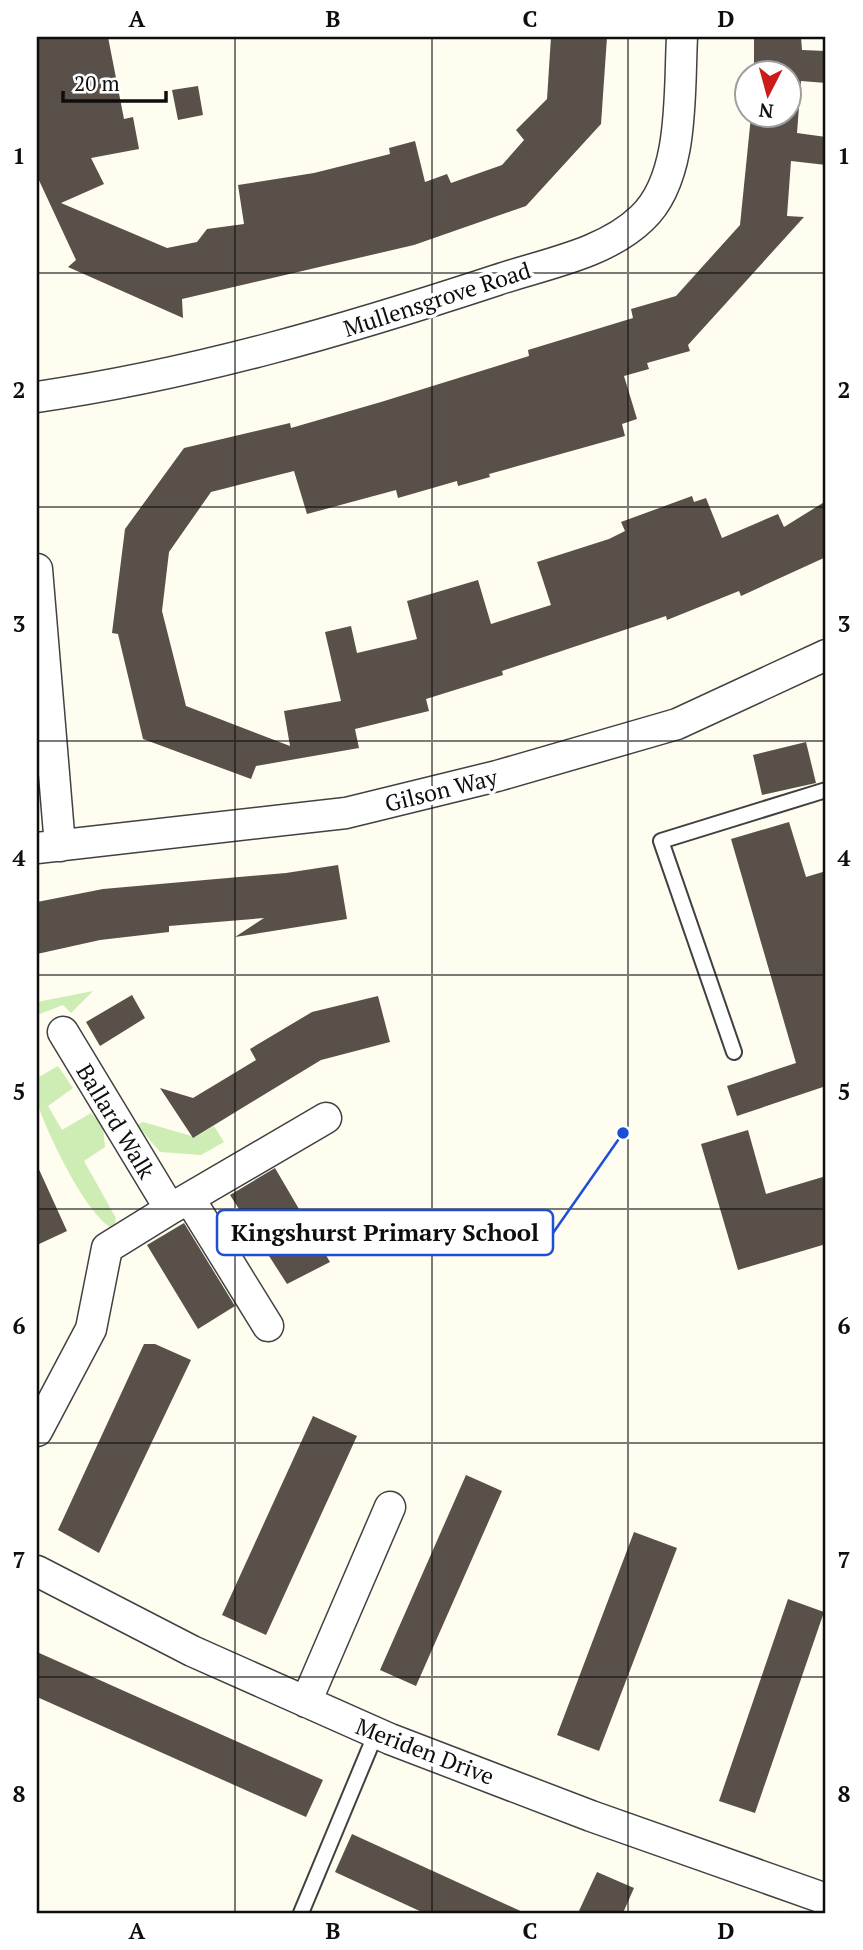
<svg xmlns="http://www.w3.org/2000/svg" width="863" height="1950" font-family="'PT Serif',serif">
  <rect width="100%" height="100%" fill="#fffdef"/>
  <path fill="#ceedb5" d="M 93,991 L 71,1013 L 63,1005 L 37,1015 L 37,1002 Z
    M 58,1066 L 73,1088 L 48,1106 L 62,1130 L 91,1113 L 103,1126 L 105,1147 L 84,1161 L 116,1218 L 114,1229 C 88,1219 47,1133 38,1105 C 35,1097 37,1086 37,1078 Z
    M 143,1122 L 195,1137 L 214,1126 L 224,1142 L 201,1155 L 160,1152 L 137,1125 Z"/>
  <path fill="#585049" d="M 37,37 L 108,37 L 124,119 L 133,117 L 139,149 L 91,158 L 104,184 L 61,203 L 167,248 L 197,242 L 207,229 L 244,224 L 238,185 L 314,173 L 390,154 L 389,148 L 415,141 L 425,182 L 447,174 L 451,183 L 502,165 L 524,140 L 516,130 L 547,99 L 551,37 L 607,37 L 601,124 L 526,206 L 414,245 L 182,299 L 183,318 L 68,267 L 76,260 L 37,176 Z
    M 754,37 L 801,37 L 802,50 L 826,51 L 826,83 L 801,81 L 797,133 L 826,137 L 826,165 L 791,161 L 787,216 L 804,217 L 688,345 L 690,351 L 647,363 L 649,369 L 624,376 L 637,419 L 622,424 L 625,436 L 489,474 L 490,477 L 458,486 L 457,481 L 398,498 L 396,490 L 307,514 L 294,471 L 211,492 L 169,552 L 162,611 L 186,706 L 290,746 L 284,711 L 341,701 L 325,632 L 351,626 L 357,653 L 417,639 L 407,601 L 478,580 L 491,624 L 551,605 L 537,562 L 609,539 L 625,531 L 621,522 L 692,496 L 694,502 L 706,498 L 722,538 L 778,514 L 784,527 L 826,501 L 826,557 L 741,596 L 739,591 L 667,620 L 666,616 L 502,671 L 503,675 L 426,699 L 429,711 L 355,729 L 359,748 L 256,766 L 251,779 L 143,739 L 118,634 L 112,633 L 125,529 L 184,448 L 290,423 L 291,428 L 381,402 L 529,356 L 528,350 L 633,318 L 631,309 L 676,296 L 740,225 L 751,116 L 789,116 L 789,74 L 754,74 Z
    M 198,86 L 203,115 L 178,120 L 172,90 Z
    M 806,742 L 816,783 L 762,795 L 753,755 Z
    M 789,822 L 806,877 L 826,871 L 826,1086 L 737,1116 L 727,1086 L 796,1063 L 731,839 Z
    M 338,865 L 347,919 L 235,937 L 264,918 L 169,926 L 169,932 L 100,940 L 37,954 L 37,902 L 103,889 L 286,873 Z
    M 132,995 L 145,1018 L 100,1046 L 86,1022 Z
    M 378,996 L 390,1042 L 321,1060 L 193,1138 L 160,1088 L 193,1098 L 256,1060 L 250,1049 L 312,1012 Z
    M 748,1130 L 766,1194 L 826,1176 L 826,1244 L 738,1270 L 701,1144 Z
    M 37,1165 L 67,1231 L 37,1245 Z
    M 275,1168 L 330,1262 L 287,1284 L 230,1195 Z
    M 184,1223 L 235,1306 L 198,1329 L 147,1245 Z
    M 144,1344 L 155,1344 L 191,1360 L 99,1553 L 58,1530 Z
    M 313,1416 L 357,1436 L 266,1635 L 222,1615 Z
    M 466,1475 L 502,1491 L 416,1686 L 380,1670 Z
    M 634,1532 L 677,1548 L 599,1751 L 557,1735 Z
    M 788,1599 L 824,1612 L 755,1813 L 719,1801 Z
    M 37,1652 L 323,1780 L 306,1817 L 37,1697 Z
    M 352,1834 L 525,1913 L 424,1913 L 335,1872 Z
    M 597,1872 L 634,1888 L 623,1913 L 578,1913 Z"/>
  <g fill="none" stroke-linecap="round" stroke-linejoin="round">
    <defs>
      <path id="lane" d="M 734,1052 L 661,841 L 826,790
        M 301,1913 L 376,1733"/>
      <path id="street" d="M 37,397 C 195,374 345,330 497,280 C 544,264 605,254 642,218 C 685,178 679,91 682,37
        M 37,569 L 60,846
        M 37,848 L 346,813 L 497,776 L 677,724 L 826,655
        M 189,1198 L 326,1118
        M 170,1209 L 189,1198 L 268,1326
        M 37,1431 L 91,1329 L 107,1248 L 170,1209 L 63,1032
        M 37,1571 L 192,1651 L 390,1739 L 591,1816 L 826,1899
        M 306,1702 L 390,1507"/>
    </defs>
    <use href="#lane" stroke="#414141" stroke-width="18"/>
    <use href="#street" stroke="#414141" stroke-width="33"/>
    <use href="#lane" stroke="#fff" stroke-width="14"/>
    <use href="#street" stroke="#fff" stroke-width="30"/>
  </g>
  <path fill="none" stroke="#0e0e0e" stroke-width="2" stroke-opacity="0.55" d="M 235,37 L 235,1913M 432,37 L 432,1913M 628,37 L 628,1913M 37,273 L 826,273M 37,507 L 826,507M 37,741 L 826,741M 37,975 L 826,975M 37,1209 L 826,1209M 37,1443 L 826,1443M 37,1677 L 826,1677"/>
  <g text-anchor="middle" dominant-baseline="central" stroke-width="7" stroke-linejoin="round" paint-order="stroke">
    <g font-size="23" fill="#0e0e0e" stroke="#fff">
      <text transform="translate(437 299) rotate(-18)">Mullensgrove Road</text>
      <text transform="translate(441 790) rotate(-14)">Gilson Way</text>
      <text transform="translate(116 1121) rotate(59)">Ballard Walk</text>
      <text transform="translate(425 1751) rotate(21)">Meriden Drive</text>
    </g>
  </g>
  <path fill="none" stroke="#1d4ed8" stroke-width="2.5" d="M623 1133L553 1233"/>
  <circle fill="#1d4ed8" stroke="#fff" stroke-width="2.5" cx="623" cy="1133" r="7"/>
  <rect fill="#fff" stroke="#1d4ed8" stroke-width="2.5" x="217" y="1210" width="336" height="45" rx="7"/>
  <g font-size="24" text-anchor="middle" font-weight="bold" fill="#0e0e0e">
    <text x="385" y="1241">Kingshurst Primary School</text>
  </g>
  <rect width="863" height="1950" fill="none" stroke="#ffffff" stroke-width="77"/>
  <g transform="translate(768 94) rotate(186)"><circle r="33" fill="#ffffff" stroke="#9f9f9f" stroke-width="2"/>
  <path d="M0-5L12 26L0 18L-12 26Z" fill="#cb1c19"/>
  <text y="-10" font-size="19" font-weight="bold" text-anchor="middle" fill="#0e0e0e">N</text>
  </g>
  <path d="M63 91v10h103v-10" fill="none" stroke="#0e0e0e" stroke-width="3.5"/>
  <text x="74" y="91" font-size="21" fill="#0e0e0e" stroke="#ffffff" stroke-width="5" paint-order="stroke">20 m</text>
  <rect x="38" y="38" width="786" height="1874" fill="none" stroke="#0e0e0e" stroke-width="2.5"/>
  <g font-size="23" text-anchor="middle" font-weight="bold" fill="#0e0e0e">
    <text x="137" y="27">A</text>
    <text x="333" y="27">B</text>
    <text x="530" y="27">C</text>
    <text x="726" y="27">D</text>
    <text x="19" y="164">1</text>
    <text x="844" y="164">1</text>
    <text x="19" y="398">2</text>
    <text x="844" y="398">2</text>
    <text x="19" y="632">3</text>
    <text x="844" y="632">3</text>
    <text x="19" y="866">4</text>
    <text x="844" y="866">4</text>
    <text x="19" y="1100">5</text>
    <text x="844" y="1100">5</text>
    <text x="19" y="1334">6</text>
    <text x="844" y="1334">6</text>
    <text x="19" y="1568">7</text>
    <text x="844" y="1568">7</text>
    <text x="19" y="1802">8</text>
    <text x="844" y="1802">8</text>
    <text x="137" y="1939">A</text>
    <text x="333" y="1939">B</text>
    <text x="530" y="1939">C</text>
    <text x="726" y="1939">D</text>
  </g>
</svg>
